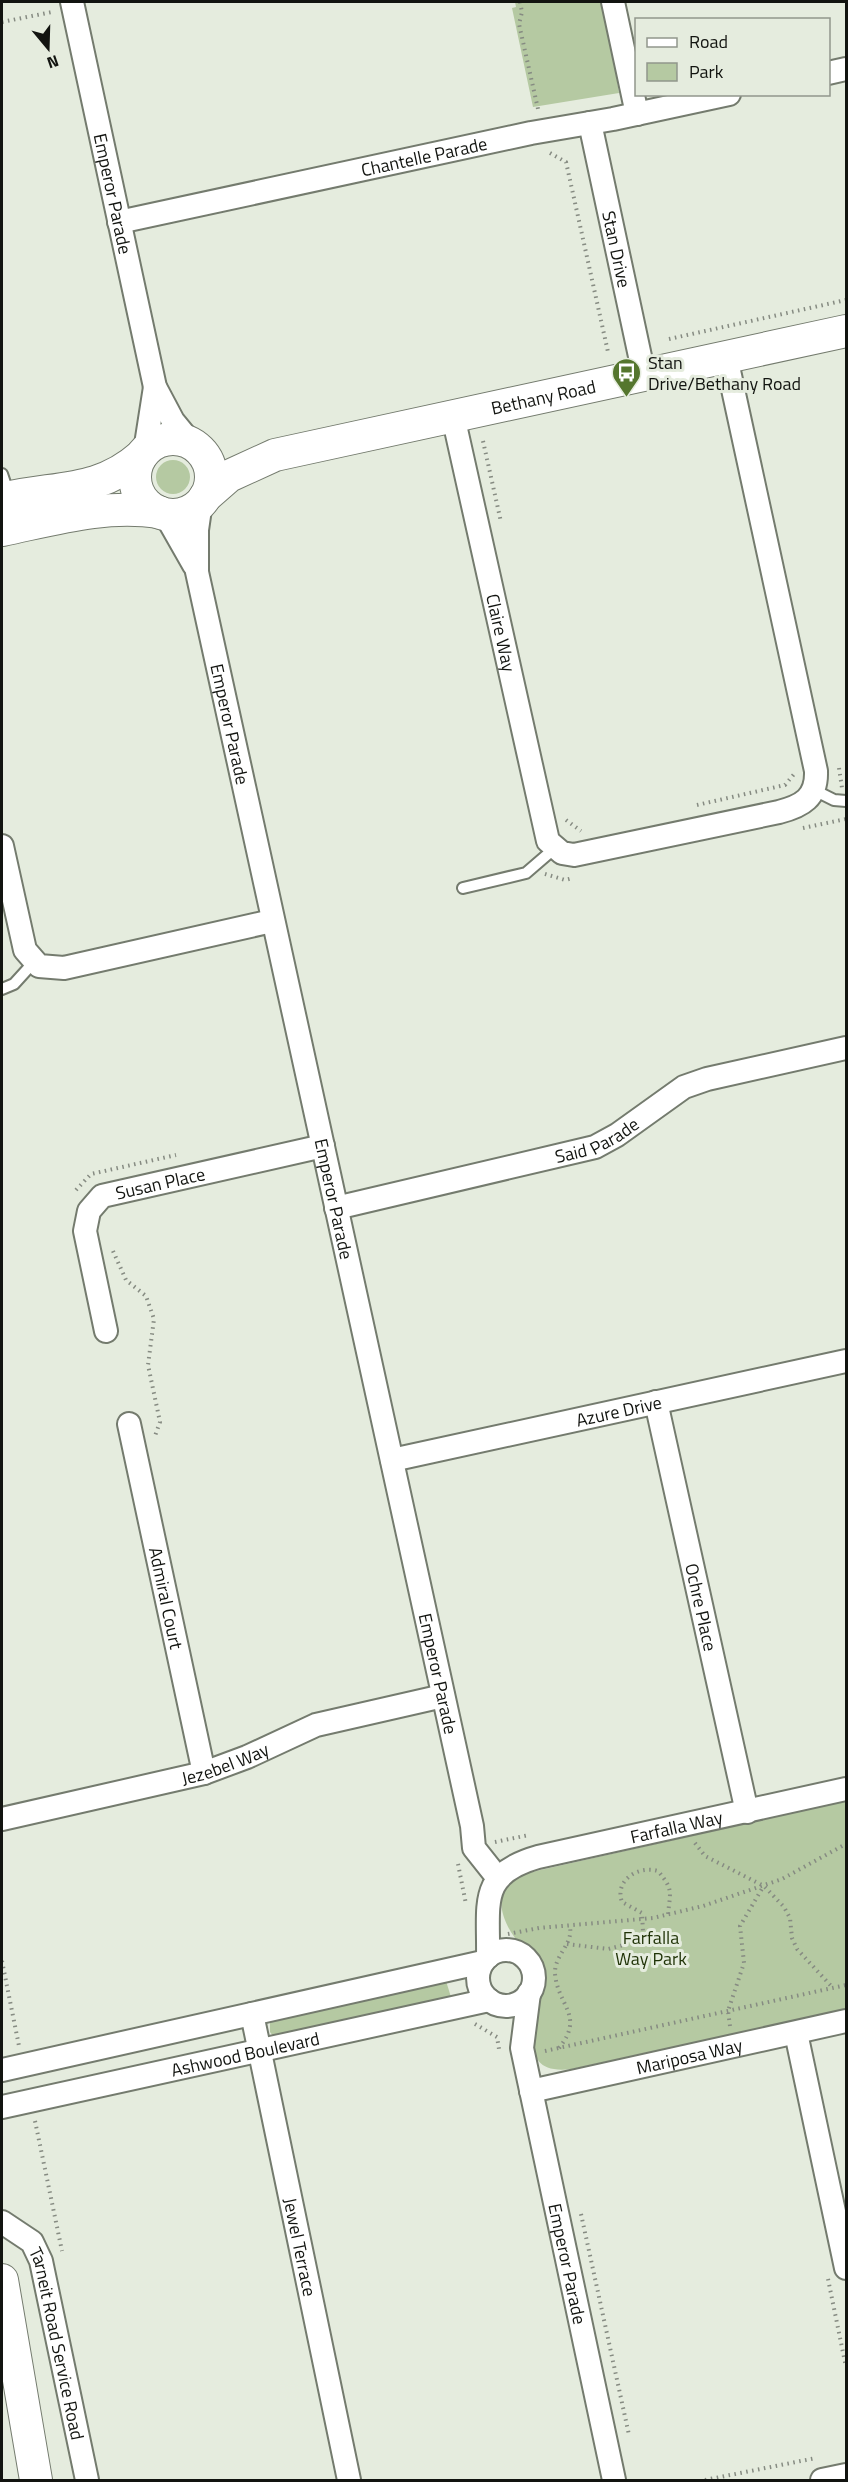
<svg xmlns="http://www.w3.org/2000/svg" width="848" height="2482" font-family="'Titillium Web',sans-serif">
  <rect width="100%" height="100%" fill="#e5ecde"/>
  <path fill="#b5c9a2" d="M 515,2 L 604,2 L 619,93 L 533,107 L 512,8 L 516,7 Z
    M156 477a17 17 0 1 1 34 0a17 17 0 1 1-34 0Z
    M 846,1801 L 846,2009 L 572,2069 C 503,2078 549,2001 540,1970 C 537,1959 529,1952 521,1945 C 510,1934 498,1912 502,1895 C 503,1888 510,1882 514,1876 Z
    M 446,1981 L 451,1997 L 273,2036 L 270,2032 L 270,2021 L 275,2019 Z"/>
  <g fill="none" stroke-linecap="round" stroke-linejoin="round">
    <defs>
      <path id="lane" d="M 2,474 L 9,495
        M 814,790 L 834,800 L 846,801
        M 463,888 L 526,873 L 555,848
        M 2,989 L 14,984 L 34,962"/>
      <g id="street">
        <path id="s1" d="M 72,2 L 155,387 L 173,421 L 191,443"/>
        <path d="M 613,2 L 637,114"/>
        <path d="M 828,73 L 846,69"/>
        <path id="s2" d="M 590,123 L 644,375"/>
        <path id="s3" d="M 119,222 L 531,133 L 613,119 L 729,94"/>
        <path id="s4" d="M 453,416 L 548,841 L 562,853 L 574,855 L 779,812 C 802,806 817,798 816,771 L 726,357"/>
        <path d="M 145,451 L 155,387"/>
        <path id="s5" d="M 201,502 L 197,530 L 197,572 L 472,1826 L 474,1848 L 497,1877"/>
        <path d="M 165,514 L 194,565"/>
        <path d="M 2,846 L 25,950 L 39,966 L 64,968 L 272,921"/>
        <path id="s6" d="M 336,1208 L 595,1147 L 617,1135 L 684,1087 L 707,1079 L 846,1048"/>
        <path id="s7" d="M 106,1331 L 85,1231 L 89,1211 L 102,1196 L 323,1146"/>
        <path id="s8" d="M 656,1402 L 747,1812"/>
        <path id="s9" d="M 129,1424 L 204,1773"/>
        <path id="s10" d="M 392,1460 L 846,1361"/>
        <path id="s11" d="M 2,1819 L 204,1773 L 247,1757 L 316,1725 L 443,1696"/>
        <circle cx="506" cy="1978" r="28"/>
        <path id="s12" d="M 488,1957 C 489,1903 478,1874 538,1857 L 846,1789"/>
        <path id="s13" d="M 529,1993 L 522,2048 L 614,2480"/>
        <path id="s14" d="M 252,2014 L 349,2480"/>
        <path d="M 796,2033 L 846,2268"/>
        <path d="M 2,2070 L 483,1962"/>
        <path id="s15" d="M 531,2091 L 846,2021"/>
        <path id="s16" d="M 2,2107 L 489,2000"/>
        <path id="s17" d="M 2,2222 L 32,2242 L 41,2261 L 87,2480"/>
        <path d="M 822,2480 L 846,2475"/>
      </g>
      <g id="secondary">
        <circle cx="173" cy="477" r="38"/>
        <path id="s18" d="M 205,497 L 229,476 L 275,455 L 846,331"/>
        <path d="M 2,499 C 55,486 98,494 141,456"/>
        <path d="M 2,530 C 55,519 104,504 159,512"/>
        <path d="M 2,2280 L 36,2480"/>
      </g>
    </defs>
    <use href="#lane" stroke="#747b6e" stroke-width="14"/>
    <use href="#street" stroke="#747b6e" stroke-width="26"/>
    <use href="#secondary" stroke="#747b6e" stroke-width="34"/>
    <path stroke="#868b82" stroke-width="4" stroke-dasharray="1.5 4.5" stroke-linecap="butt" d="M 520,2 L 522,12 L 519,24 L 538,109
      M 2,22 L 52,12
      M 550,153 L 566,162 L 608,352
      M 669,339 L 846,300
      M 483,441 L 501,522
      M 839,768 L 842,788
      M 697,805 L 785,785 L 795,773
      M 566,820 L 581,831
      M 803,828 L 846,819 L 845,816
      M 545,874 L 565,880 L 573,878
      M 76,1190 L 91,1174 L 176,1155
      M 113,1251 L 126,1280 L 146,1296 L 154,1319 L 148,1365 L 160,1422 L 155,1436
      M 495,1842 L 529,1835
      M 695,1843 L 705,1856 L 764,1886 L 784,1907 L 790,1918 L 792,1938 L 797,1949 L 833,1988
      M 458,1864 L 466,1904
      M 508,1934 L 539,1928 L 653,1918 L 703,1906 L 782,1879 L 846,1844
      M 567,1944 L 608,1949 L 636,1942 L 643,1932 L 642,1913 L 622,1902 C 614,1880 639,1865 658,1871 C 674,1890 670,1892 668,1915
      M 2,1961 L 19,2046
      M 475,2024 L 497,2037 L 499,2049
      M 730,2026 L 728,2011 L 744,1963 L 740,1926 L 763,1887
      M 559,2048 C 585,2016 558,2006 555,1974 C 554,1955 573,1945 570,1927
      M 545,2051 L 846,1985
      M 35,2121 L 62,2251
      M 581,2214 L 629,2435
      M 828,2279 L 846,2367
      M 705,2480 L 816,2458"/>
    <use href="#lane" stroke="#fff" stroke-width="10"/>
    <use href="#street" stroke="#fff" stroke-width="22"/>
    <use href="#secondary" stroke="#fff" stroke-width="32"/>
  </g>
  <defs>
    <symbol id="bus-pin" viewBox="-11 -11 22 30"><path d="M0 17L-7.5 6A9.5 9.5 0 1 1 7.5 6Z" fill="#55762e" stroke="#e5ecde"/><path d="M-5-6H5V4H4V6H2V4H-2V6H-4V4H-5ZM-3.5-4V0h7V-4ZM-3.5 1.2v1.5H-2V1.2ZM2 1.2v1.5H3.5V1.2Z" fill="#fff"/></symbol>
  </defs>
  <g fill-rule="evenodd">
    <use href="#bus-pin" x="610" y="356" width="33" height="45"/>
  </g>
  <g text-anchor="middle" dominant-baseline="central" stroke-width="6" stroke-linejoin="round" paint-order="stroke">
    <g font-size="18" fill="#121410" stroke="#e5ecde">
      <text stroke="none"><textPath href="#s3" startOffset="312">Chantelle Parade</textPath></text>
      <text stroke="none"><textPath href="#s1" startOffset="196">Emperor Parade</textPath></text>
      <text stroke="none"><textPath href="#s2" startOffset="129">Stan Drive</textPath></text>
      <text stroke="none"><textPath href="#s18" startOffset="357">Bethany Road</textPath></text>
      <text stroke="none"><textPath href="#s4" startOffset="222">Claire Way</textPath></text>
      <text stroke="none"><textPath href="#s5" startOffset="226">Emperor Parade</textPath></text>
      <text stroke="none"><textPath href="#s6" startOffset="270">Said Parade</textPath></text>
      <text stroke="none"><textPath href="#s7" startOffset="202">Susan Place</textPath></text>
      <text stroke="none"><textPath href="#s5" startOffset="712">Emperor Parade</textPath></text>
      <text stroke="none"><textPath href="#s10" startOffset="232">Azure Drive</textPath></text>
      <text stroke="none"><textPath href="#s9" startOffset="178">Admiral Court</textPath></text>
      <text stroke="none"><textPath href="#s8" startOffset="210">Ochre Place</textPath></text>
      <text stroke="none"><textPath href="#s5" startOffset="1198">Emperor Parade</textPath></text>
      <text stroke="none"><textPath href="#s11" startOffset="230">Jezebel Way</textPath></text>
      <text stroke="none"><textPath href="#s12" startOffset="268">Farfalla Way</textPath></text>
      <text stroke="none"><textPath href="#s16" startOffset="249">Ashwood Boulevard</textPath></text>
      <text stroke="none"><textPath href="#s15" startOffset="162">Mariposa Way</textPath></text>
      <text stroke="none"><textPath href="#s14" startOffset="238">Jewel Terrace</textPath></text>
      <text stroke="none"><textPath href="#s13" startOffset="276">Emperor Parade</textPath></text>
      <text stroke="none"><textPath href="#s17" startOffset="141">Tarneit Road Service Road</textPath></text>
    </g>
    <g font-size="18" fill="#121410" stroke="#e5ecde" text-anchor="start">
      <text x="648" y="362">Stan<tspan x="648" dy="21">Drive/Bethany Road</tspan></text>
    </g>
    <g font-size="18" fill="#1f3206" stroke="#e5ecde">
      <text x="651" y="1937">Farfalla<tspan x="651" dy="21">Way Park</tspan></text>
    </g>
  </g>
  <rect width="848" height="2482" fill="none" stroke="#121410" stroke-width="6"/>
  <rect x="635" y="18" width="195" height="78" fill="#e5ecde" stroke="#91968c" stroke-width="1.5"/>
  <rect x="647" y="38" width="30" height="9" fill="#ffffff" stroke="#91968c" stroke-width="1.5"/>
  <text x="689" y="48" font-size="18" fill="#121410">Road</text>
  <rect x="647" y="63" width="30" height="18" fill="#b5c9a2" stroke="#91968c" stroke-width="1.5"/>
  <text x="689" y="78" font-size="18" fill="#121410">Park</text>
  <g transform="translate(48 48) rotate(161)" stroke="#e5ecde" stroke-width="4.5" paint-order="stroke">
  <path d="M0-4.5L10 22L0 15L-10 22Z" fill="#121410"/>
  <text y="-9" font-size="16" font-weight="bold" text-anchor="middle" fill="#121410">N</text>
  </g>
</svg>
